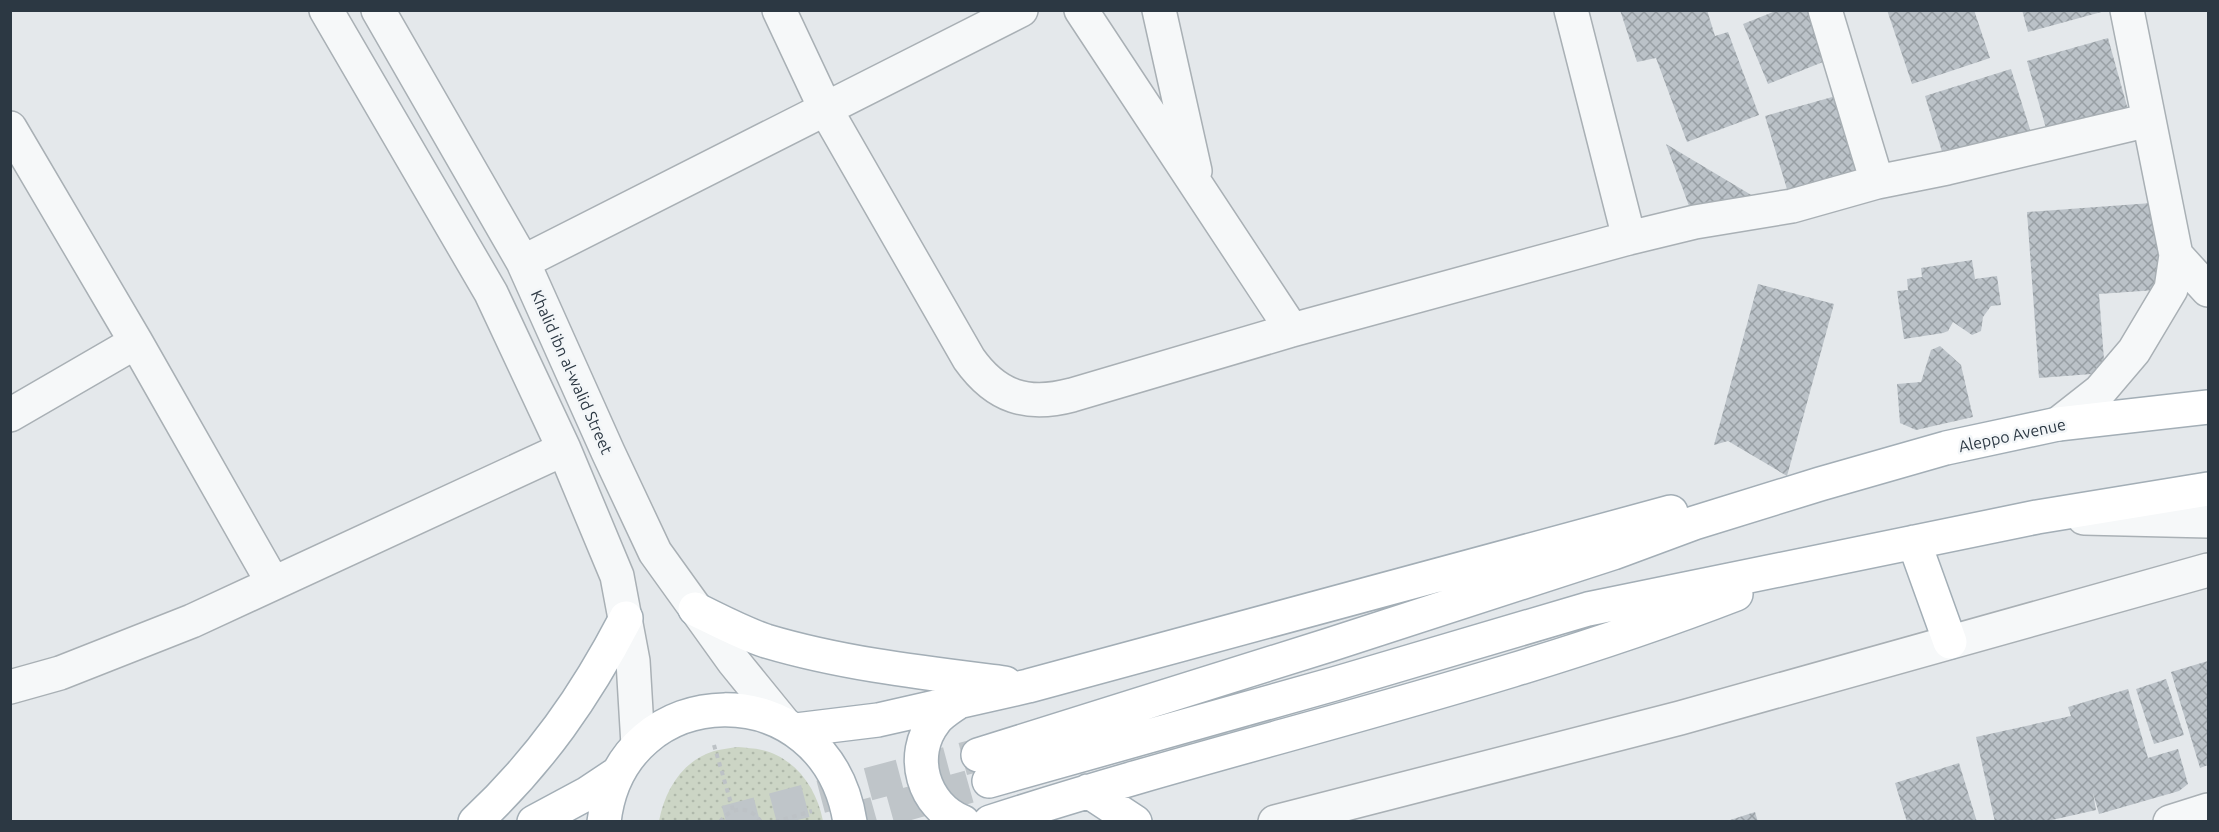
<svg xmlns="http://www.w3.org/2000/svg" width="2219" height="832" font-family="Ubuntu,sans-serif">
  <defs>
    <pattern id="grass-dots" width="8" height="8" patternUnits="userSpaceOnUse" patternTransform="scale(1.5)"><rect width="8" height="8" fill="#ccd5c5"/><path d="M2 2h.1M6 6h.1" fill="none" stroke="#afb8aa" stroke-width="1.8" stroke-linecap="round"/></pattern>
    <pattern id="building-cross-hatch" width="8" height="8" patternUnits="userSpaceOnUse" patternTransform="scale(1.5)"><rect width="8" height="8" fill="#bbc2c8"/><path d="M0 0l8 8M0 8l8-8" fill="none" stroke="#989fa4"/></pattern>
  </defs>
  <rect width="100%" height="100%" fill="#e4e8eb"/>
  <path fill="url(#grass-dots)" d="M 738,747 C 746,748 754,748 762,750 C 796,758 817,789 823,821 L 659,821 C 665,790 682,761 714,751 C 722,749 730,748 738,747 Z"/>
  <path fill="url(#building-cross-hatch)" d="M 1620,10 L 1707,10 L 1715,36 L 1728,32 L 1759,115 L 1687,142 L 1656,58 L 1637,62 Z
    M 1778,10 L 1819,10 L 1838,56 L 1768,84 L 1743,24 Z
    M 1887,10 L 1974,10 L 1990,58 L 1912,84 Z
    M 2022,10 L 2105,10 L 2105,11 L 2028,32 Z
    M 2108,38 L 2130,117 L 2049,139 L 2027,61 Z
    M 2011,69 L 2034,142 L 1947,168 L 1925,96 Z
    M 1850,92 L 1877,182 L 1792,206 L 1765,116 Z
    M 1666,144 L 1758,199 L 1695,222 Z
    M 2165,202 L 2171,289 L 2099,294 L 2105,373 L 2039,378 L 2027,212 Z
    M 1972,260 L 1975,279 L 1997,276 L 2001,305 L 1991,306 L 1983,317 L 1981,331 L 1972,335 L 1953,322 L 1948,331 L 1943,333 L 1904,339 L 1897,291 L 1908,290 L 1907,279 L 1922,277 L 1921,268 Z
    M 1758,284 L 1834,304 L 1787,476 L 1728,441 L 1714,445 Z
    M 1940,346 L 1961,365 L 1973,417 L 1916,430 L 1900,423 L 1897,384 L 1921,382 L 1931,350 Z
    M 2208,661 L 2208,765 L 2200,768 L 2171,672 Z
    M 2166,679 L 2184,735 L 2154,744 L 2136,689 Z
    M 2128,689 L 2148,758 L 2178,749 L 2188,784 L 2179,791 L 2099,814 L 2093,793 L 2096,810 L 2043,822 L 1995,822 L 1976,737 L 2071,716 L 2068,707 Z
    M 1959,763 L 1977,822 L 1907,822 L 1895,783 Z
    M 1755,812 L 1758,822 L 1727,822 L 1727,821 Z"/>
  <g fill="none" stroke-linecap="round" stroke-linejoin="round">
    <path stroke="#bfc5c9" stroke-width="33" stroke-dasharray="33 16" stroke-linecap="butt" d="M 726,822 L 978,755
      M 843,822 L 989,781"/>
    <defs>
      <path id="minor" d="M 326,10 L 491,293 L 564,449 L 617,576 L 633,661 L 638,745
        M 378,10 L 523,262 L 608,452 L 655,552 L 734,662 L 782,721
        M 779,10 L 826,110 L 969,359 C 996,397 1027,407 1072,395 L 1292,330 L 1629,238 L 1695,222 L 1792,206 L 1877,182 L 1947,168 L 2149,120
        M 1081,10 L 1292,330
        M 1159,10 L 1195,171
        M 1571,10 L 1629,238
        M 1825,10 L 1877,182
        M 10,128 L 136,342 L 273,583
        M 2176,255 L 2208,290
        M 523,262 L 1021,10
        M 10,415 L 136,342
        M 2058,424 L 2100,391 L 2134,351 L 2171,289 L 2176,255 L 2127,10
        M 2084,518 L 2208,521
        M 10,687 L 60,673 L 192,621 L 564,449
        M 1275,822 L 1680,718 L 2208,570
        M 2170,822 L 2208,810"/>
      <path id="major" d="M 1914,542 L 1950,642
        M 695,609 C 718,620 742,633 766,641 C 843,664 925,673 1005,683
        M 957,703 C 950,708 940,714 935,721 C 908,755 923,806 963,822
        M 796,730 L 878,720 L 1028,686 L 1671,512
        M 978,755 L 1329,645 L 1613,553 L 1694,523 L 1820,484 L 1946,448 L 2058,424 L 2208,407
        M 989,781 L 1334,684 L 1588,609 L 2037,517 L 2208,489
        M 1088,791 L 1135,822
        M 475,822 C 540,761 585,697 626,618
        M 534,822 L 588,793 L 618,773
        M 604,822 C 620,675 826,670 850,822
        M 990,822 C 1237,742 1493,688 1736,594"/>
    </defs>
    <use href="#minor" stroke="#a9b0b5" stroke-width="36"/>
    <use href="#major" stroke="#a3aeb6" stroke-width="36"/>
    <path stroke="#bdc2c6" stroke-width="4" stroke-dasharray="4.5 4.5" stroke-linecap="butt" d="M 714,745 L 733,810
      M 720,822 C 731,806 750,805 761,822
      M 775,822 L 812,811"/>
    <use href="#minor" stroke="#f6f8f9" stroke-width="33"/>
    <use href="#major" stroke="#fff" stroke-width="33"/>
  </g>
  <g text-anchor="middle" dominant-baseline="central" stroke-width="5" stroke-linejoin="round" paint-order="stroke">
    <g font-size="16" fill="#2c3843" stroke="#f3f6f8">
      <text transform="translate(572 372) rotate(66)">Khalid ibn al-walid Street</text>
      <text transform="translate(2012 435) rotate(-12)">Aleppo Avenue</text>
    </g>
  </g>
  <rect width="2219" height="832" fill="none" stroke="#2c3843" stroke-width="24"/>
</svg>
